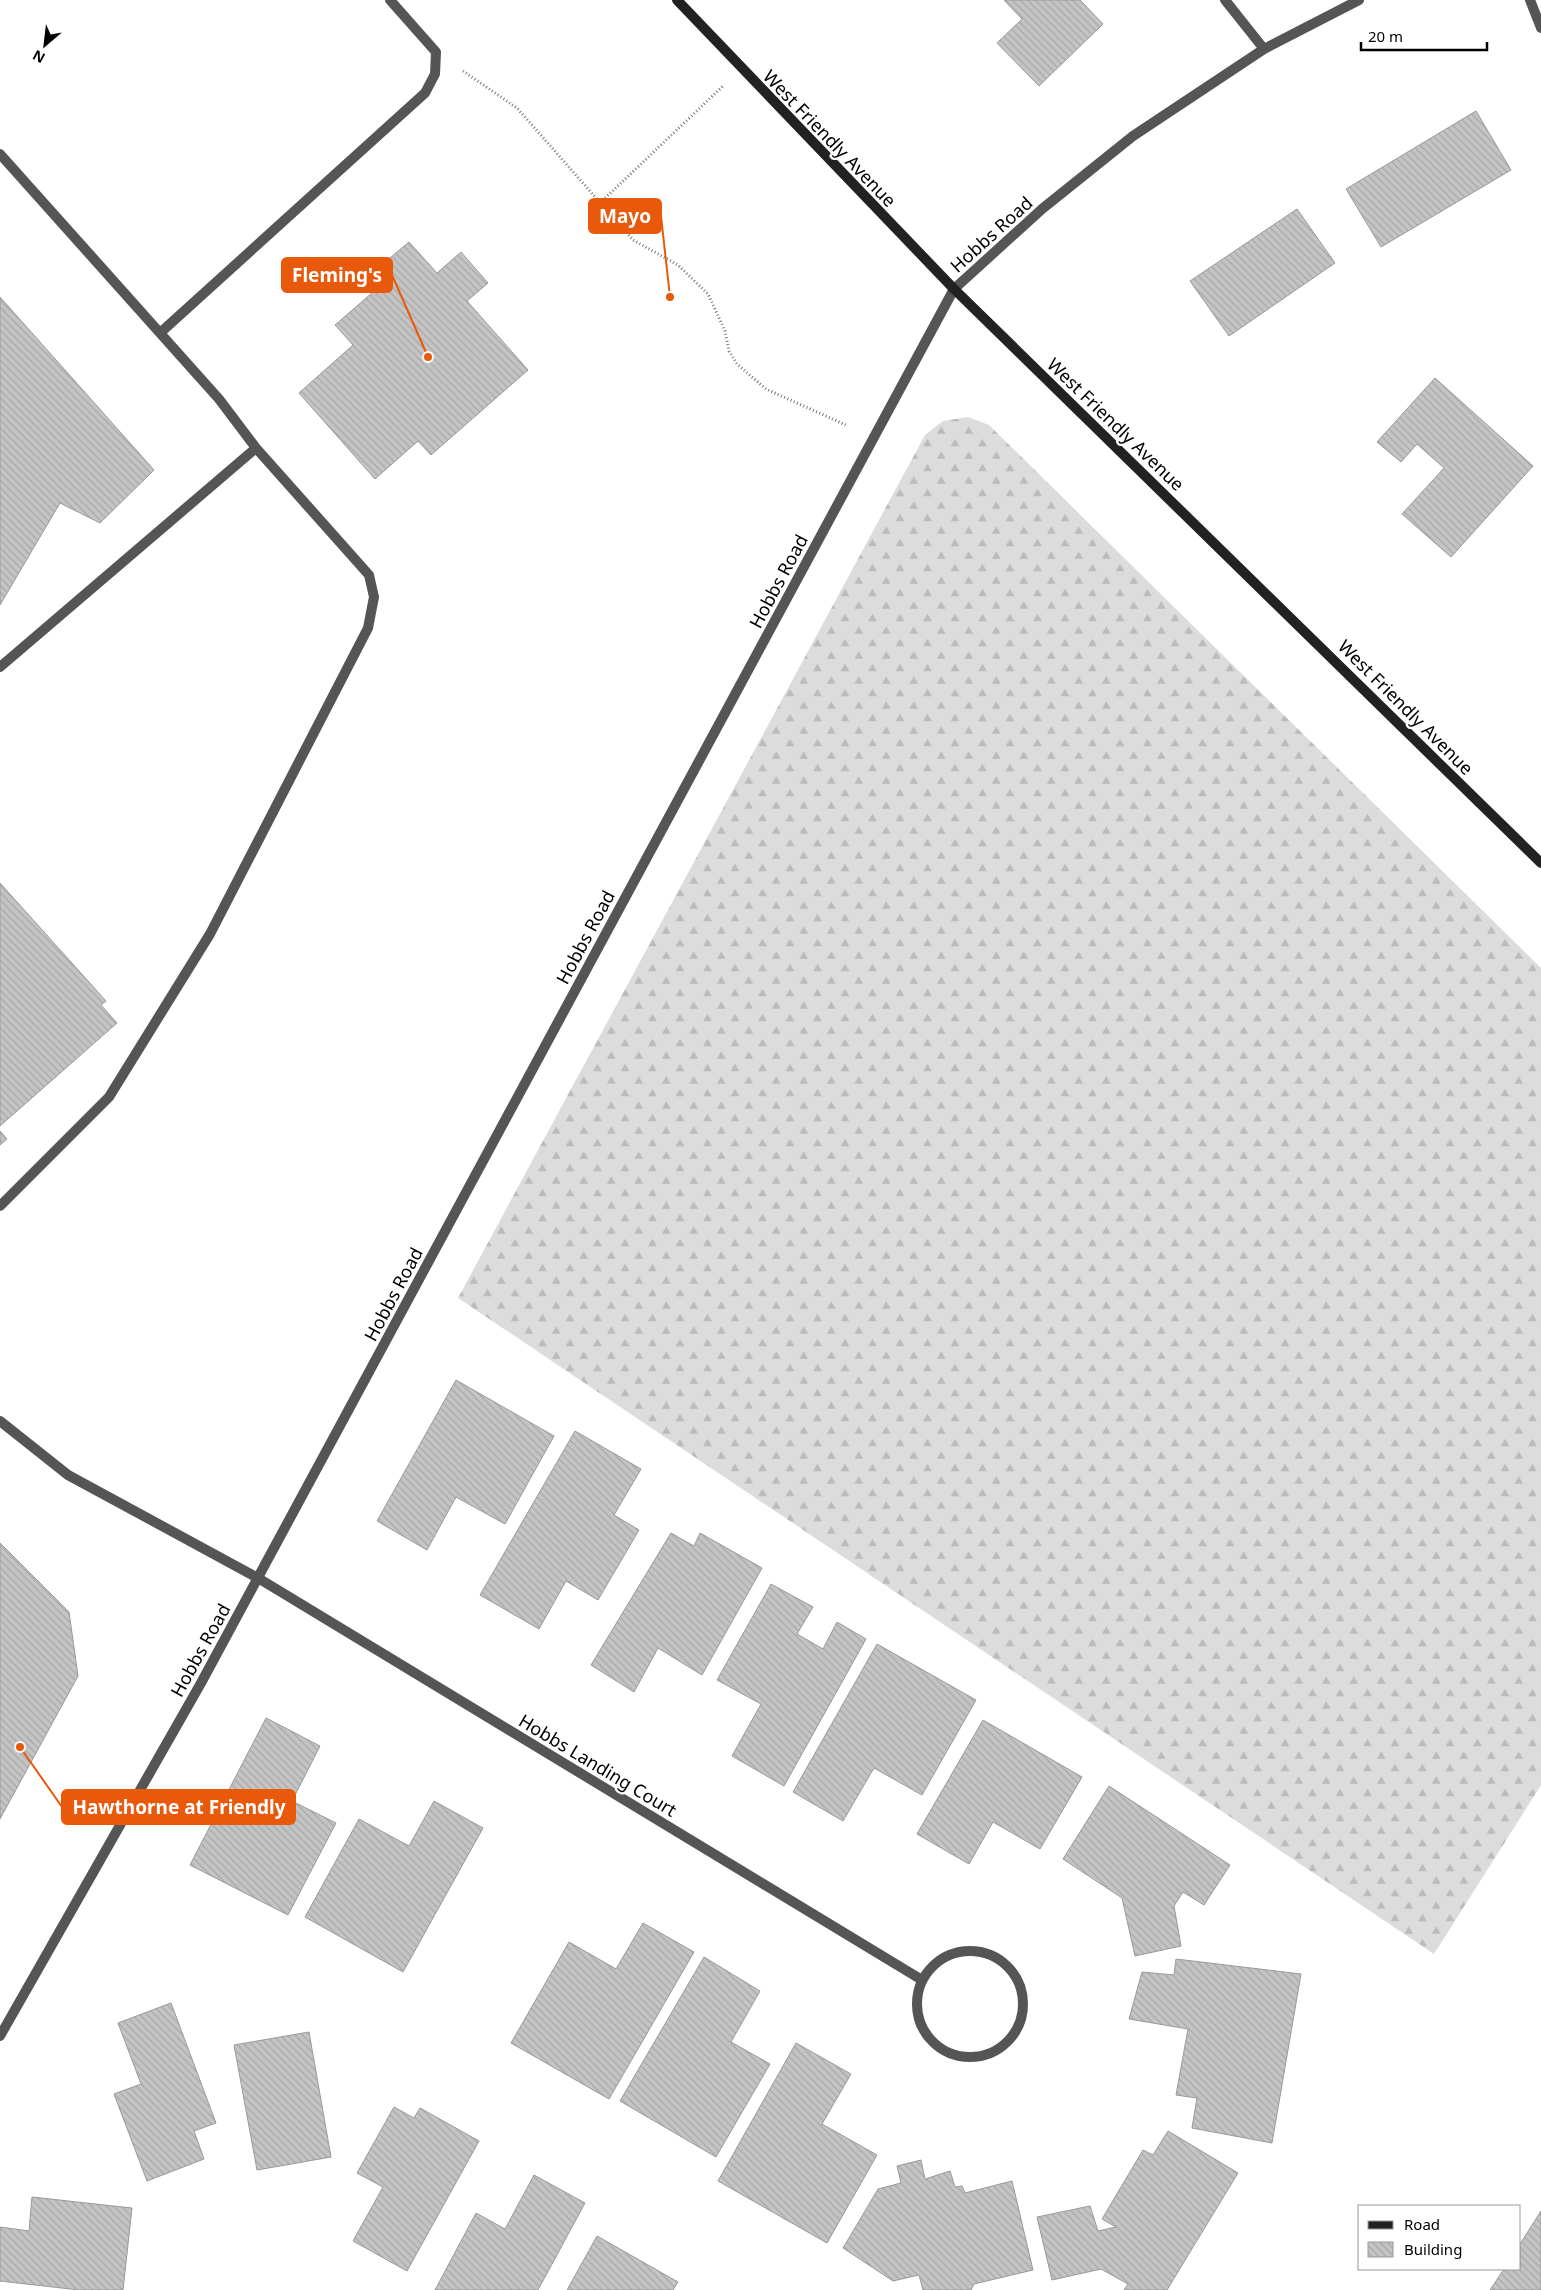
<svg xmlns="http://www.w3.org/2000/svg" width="1541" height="2290" font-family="'Noto Sans',sans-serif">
  <defs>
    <pattern id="forest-firs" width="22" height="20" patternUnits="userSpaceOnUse" patternTransform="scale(1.25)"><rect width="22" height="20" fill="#dcdcdc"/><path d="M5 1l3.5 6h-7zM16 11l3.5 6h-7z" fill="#bbb"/></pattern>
    <pattern id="building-back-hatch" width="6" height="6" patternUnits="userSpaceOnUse" patternTransform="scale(1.25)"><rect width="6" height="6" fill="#c4c4c4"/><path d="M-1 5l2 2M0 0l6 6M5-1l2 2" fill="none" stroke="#a7a7a7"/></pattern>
  </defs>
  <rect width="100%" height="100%" fill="#fff"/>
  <path fill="url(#forest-firs)" d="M 968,417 L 989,425 L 1541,968 L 1541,1785 L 1434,1954 L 458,1298 L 925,435 L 943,421 Z"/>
  <path fill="url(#building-back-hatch)" stroke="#999" d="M 1004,0 L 1080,0 L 1103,24 L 1039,86 L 997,43 L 1022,19 Z
    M 1476,111 L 1511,170 L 1381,247 L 1346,189 Z
    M 1297,209 L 1335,263 L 1229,336 L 1190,281 Z
    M 409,242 L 437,273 L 461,252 L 488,283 L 467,301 L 528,370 L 431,455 L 418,441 L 375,479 L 299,393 L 353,345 L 335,325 L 388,279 L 378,268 Z
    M 0,297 L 154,470 L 100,523 L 60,503 L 0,605 Z
    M 1435,378 L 1533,466 L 1451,557 L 1402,514 L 1444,468 L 1417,444 L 1401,462 L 1377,442 Z
    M 0,883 L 106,1001 L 101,1005 L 117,1023 L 0,1126 Z
    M 0,1131 L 7,1139 L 0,1145 Z
    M 456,1380 L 554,1436 L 505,1524 L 456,1497 L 427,1550 L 377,1521 Z
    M 575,1431 L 641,1469 L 614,1515 L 639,1530 L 598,1600 L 566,1581 L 539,1629 L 480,1595 Z
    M 671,1533 L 694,1546 L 700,1533 L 762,1568 L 702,1675 L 658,1648 L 634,1692 L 591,1665 Z
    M 0,1543 L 69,1612 L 78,1676 L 0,1819 Z
    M 771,1584 L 813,1607 L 797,1634 L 823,1649 L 837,1622 L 866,1639 L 784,1786 L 732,1756 L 761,1704 L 717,1680 Z
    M 877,1644 L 976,1700 L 922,1795 L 874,1768 L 843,1821 L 793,1792 Z
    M 266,1718 L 320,1746 L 292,1801 L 336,1823 L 288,1915 L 190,1865 Z
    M 983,1720 L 1082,1777 L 1040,1849 L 993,1822 L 969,1864 L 917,1834 Z
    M 1109,1786 L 1230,1865 L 1204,1905 L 1183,1892 L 1174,1906 L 1181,1946 L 1135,1956 L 1122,1898 L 1063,1859 Z
    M 434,1801 L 483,1828 L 403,1972 L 305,1917 L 359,1819 L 409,1846 Z
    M 643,1923 L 694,1952 L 609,2099 L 511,2043 L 569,1942 L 616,1969 Z
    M 704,1957 L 760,1991 L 731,2042 L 770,2064 L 716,2157 L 620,2101 Z
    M 1176,1959 L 1301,1974 L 1272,2143 L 1192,2128 L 1197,2098 L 1176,2095 L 1188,2029 L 1129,2019 L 1142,1972 L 1174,1975 Z
    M 171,2003 L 216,2123 L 194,2131 L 204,2159 L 147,2181 L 114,2094 L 141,2084 L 118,2023 Z
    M 309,2032 L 331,2157 L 257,2170 L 234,2045 Z
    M 796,2043 L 851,2074 L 822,2124 L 877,2155 L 827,2243 L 718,2181 Z
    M 394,2107 L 414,2118 L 420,2108 L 479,2141 L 407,2271 L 353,2241 L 383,2187 L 357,2173 Z
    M 1168,2131 L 1238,2173 L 1167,2290 L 1124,2290 L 1128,2284 L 1101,2269 L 1052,2280 L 1037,2217 L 1090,2206 L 1098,2231 L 1116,2227 L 1102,2219 L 1143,2150 L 1153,2155 Z
    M 921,2160 L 925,2179 L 950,2171 L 955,2187 L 962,2186 L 965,2193 L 1012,2181 L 1033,2270 L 974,2284 L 971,2290 L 923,2290 L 919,2275 L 893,2281 L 843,2248 L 878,2189 L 901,2183 L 897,2166 Z
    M 534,2175 L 585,2203 L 538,2290 L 435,2290 L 476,2213 L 505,2229 Z
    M 32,2197 L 132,2208 L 123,2290 L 79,2290 L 0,2281 L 0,2227 L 29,2231 Z
    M 1541,2211 L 1541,2290 L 1490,2290 L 1504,2269 L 1520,2269 L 1520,2244 Z
    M 597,2236 L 678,2282 L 673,2290 L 567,2290 Z"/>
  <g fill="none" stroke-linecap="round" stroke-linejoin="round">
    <path stroke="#777" stroke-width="3" stroke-dasharray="1 2.5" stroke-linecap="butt" d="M 463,71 L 517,108 L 633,240 L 678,265 L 708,294 L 725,331 L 729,351 L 737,364 L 766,389 L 848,426
      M 600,203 L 723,86"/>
    <path stroke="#555" stroke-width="10" d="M 0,154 L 219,399 L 256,448 L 0,667
      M 160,333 L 425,93 L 435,74 L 436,52 L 390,0
      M 0,1206 L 109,1097 L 210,934 L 368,628 L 374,597 L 369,575 L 256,448
      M 0,1421 L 68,1475 L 258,1578"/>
    <path stroke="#555" stroke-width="10" d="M 1225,0 L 1264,49
      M 1530,0 L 1541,28
      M 954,289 L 1042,209 L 1133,136 L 1264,49 L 1359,0
      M 258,1578 L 922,1980
      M917 2004a53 53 0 1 1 106 0a53 53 0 1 1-106 0Z"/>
    <path stroke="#555" stroke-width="10" d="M 0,2036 L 201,1683 L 954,289"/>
    <path stroke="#222" stroke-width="10" d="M 677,0 L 954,289 L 1541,863"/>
  </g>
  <g text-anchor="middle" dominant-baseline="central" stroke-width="4.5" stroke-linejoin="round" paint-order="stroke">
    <g font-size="18" fill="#000" stroke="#fff">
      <text transform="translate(830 138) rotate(46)">West Friendly Avenue</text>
      <text transform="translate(991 234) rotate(-42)">Hobbs Road</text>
      <text transform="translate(1116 424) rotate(44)">West Friendly Avenue</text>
      <text transform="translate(778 581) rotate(-62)">Hobbs Road</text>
      <text transform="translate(1406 707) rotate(45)">West Friendly Avenue</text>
      <text transform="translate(585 937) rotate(-62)">Hobbs Road</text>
      <text transform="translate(393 1294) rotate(-62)">Hobbs Road</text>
      <text transform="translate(200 1650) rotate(-61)">Hobbs Road</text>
      <text transform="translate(598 1765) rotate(31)">Hobbs Landing Court</text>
    </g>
  </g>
  <path fill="none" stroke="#e8590c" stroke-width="2" d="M670 297L661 216M428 357L392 275M20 1747L62 1807"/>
  <g fill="#e8590c" stroke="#fff" stroke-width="2">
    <circle cx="670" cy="297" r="5"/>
    <circle cx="428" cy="357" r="5"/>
    <circle cx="20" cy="1747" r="5"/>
  </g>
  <g fill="#e8590c" stroke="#e8590c" stroke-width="2">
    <rect x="589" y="199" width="72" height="34" rx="5"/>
    <rect x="282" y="258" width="110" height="34" rx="5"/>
    <rect x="62" y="1790" width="233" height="34" rx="5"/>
  </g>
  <g font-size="19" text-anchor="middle" font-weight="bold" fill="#fff">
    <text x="625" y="223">Mayo</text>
    <text x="337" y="282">Fleming's</text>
    <text x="179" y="1814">Hawthorne at Friendly</text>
  </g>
  <rect x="1358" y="2205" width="162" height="65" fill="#ffffff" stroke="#999999"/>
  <rect x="1368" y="2221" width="25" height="8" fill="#222222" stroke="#999999"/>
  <text x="1404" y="2230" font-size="15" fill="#000000">Road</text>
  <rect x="1368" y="2242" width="25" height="15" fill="url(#building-back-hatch)" stroke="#999999"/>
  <text x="1404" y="2255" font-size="15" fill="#000000">Building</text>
  <g transform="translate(45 45) rotate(208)" stroke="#ffffff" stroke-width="4" paint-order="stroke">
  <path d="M0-4L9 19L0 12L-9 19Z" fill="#000000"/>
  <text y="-8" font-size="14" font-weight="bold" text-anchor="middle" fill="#000000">N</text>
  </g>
  <path d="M1361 42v8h126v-8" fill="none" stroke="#000000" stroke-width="2.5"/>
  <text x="1368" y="42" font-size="15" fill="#000000" stroke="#ffffff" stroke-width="4" paint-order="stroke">20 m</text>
</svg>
